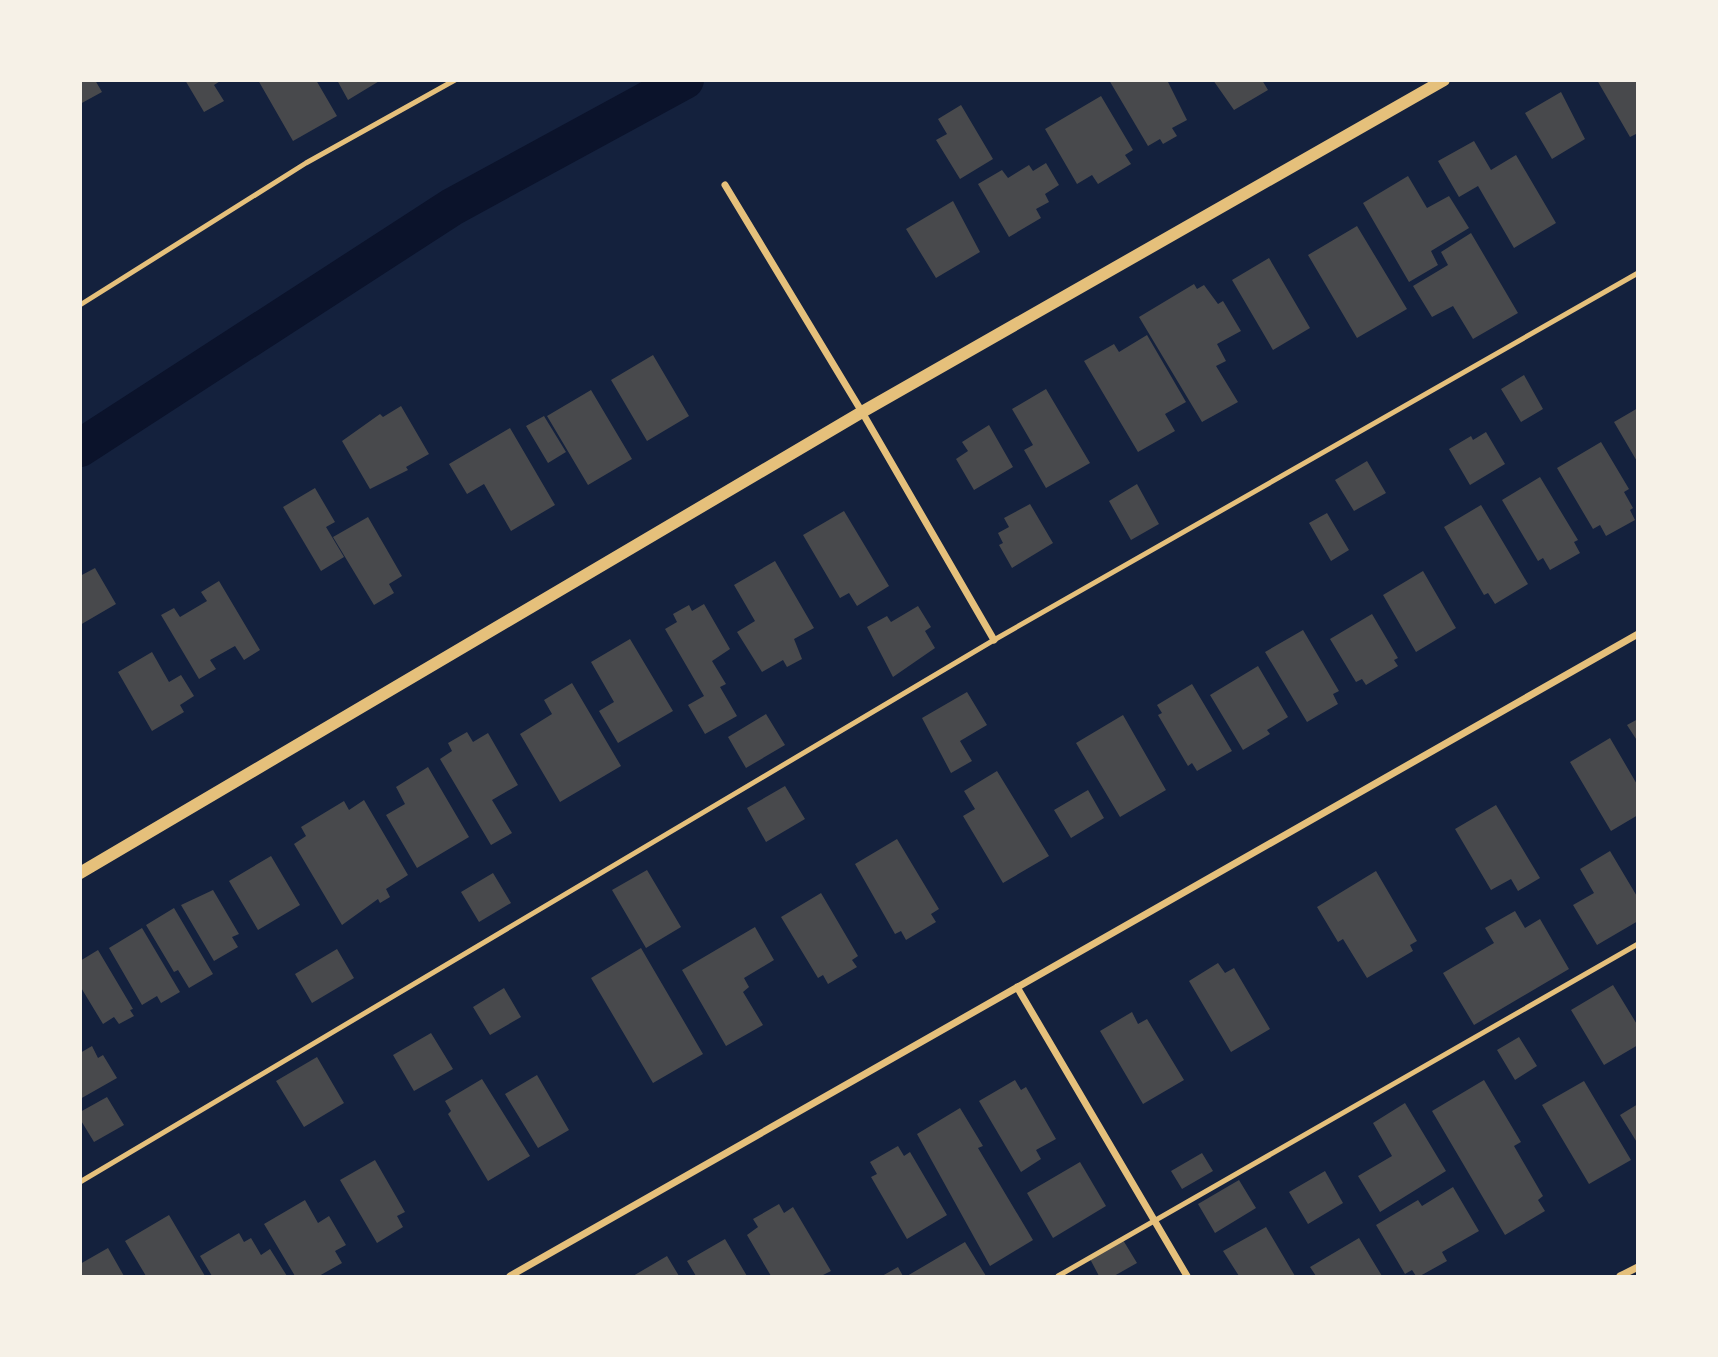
<svg xmlns="http://www.w3.org/2000/svg" width="1718" height="1357" viewBox="0 0 1718 1357" font-family="Cabin,sans-serif">
<style>
.lines{fill:none;stroke-linecap:round;stroke-linejoin:round}
.canal{stroke:#0b132b;stroke-width:38}
.building{fill:#48494c}
.service{stroke:#e5c07b;stroke-width:5}
.minor{stroke:#e5c07b;stroke-width:7}
.tertiary{stroke:#e5c07b;stroke-width:12}
</style>
<rect width="100%" height="100%" fill="#14213d"/>
<g class="lines">
<path class="canal" d="M 80,448 L 452,207 L 685,80"/>
</g>
<path class="building" d="M 80,80 L 95,80 L 102,92 L 80,104 Z
M 185,80 L 222,80 L 214,85 L 224,101 L 204,112 Z
M 258,80 L 316,80 L 337,116 L 293,141 Z
M 337,80 L 381,80 L 348,100 Z
M 1109,80 L 1167,80 L 1187,120 L 1172,128 L 1177,136 L 1163,144 L 1160,139 L 1148,146 Z
M 1213,80 L 1262,80 L 1268,90 L 1234,110 Z
M 1597,80 L 1638,80 L 1638,133 L 1630,137 Z
M 1561,92 L 1585,139 L 1552,159 L 1525,113 Z
M 1101,96 L 1133,150 L 1125,155 L 1131,164 L 1098,184 L 1092,175 L 1077,184 L 1045,129 Z
M 961,105 L 993,159 L 960,179 L 936,140 L 947,134 L 938,119 Z
M 1474,141 L 1491,170 L 1516,155 L 1556,223 L 1514,248 L 1478,186 L 1459,197 L 1438,161 Z
M 1046,163 L 1059,185 L 1045,194 L 1049,202 L 1036,209 L 1041,218 L 1009,237 L 978,184 L 1002,170 L 1008,178 L 1029,165 L 1033,171 Z
M 1408,176 L 1427,208 L 1449,196 L 1469,228 L 1431,251 L 1438,265 L 1409,282 L 1363,203 Z
M 953,201 L 980,252 L 936,278 L 906,229 Z
M 1357,226 L 1407,309 L 1357,338 L 1308,255 Z
M 1471,233 L 1518,313 L 1473,339 L 1453,306 L 1432,317 L 1413,286 L 1448,265 L 1441,252 Z
M 1269,258 L 1310,328 L 1273,350 L 1232,280 Z
M 1194,284 L 1197,289 L 1204,285 L 1218,304 L 1223,301 L 1241,331 L 1217,344 L 1226,361 L 1216,366 L 1238,402 L 1202,422 L 1139,317 Z
M 1147,335 L 1186,402 L 1165,414 L 1175,431 L 1138,452 L 1084,361 L 1114,344 L 1119,352 Z
M 653,355 L 689,416 L 647,441 L 611,380 Z
M 1524,375 L 1543,409 L 1521,422 L 1501,389 Z
M 1046,389 L 1090,463 L 1046,488 L 1024,450 L 1033,445 L 1012,409 Z
M 591,390 L 632,459 L 588,485 L 547,416 Z
M 401,406 L 429,454 L 406,467 L 408,470 L 370,489 L 342,441 L 380,414 L 383,417 Z
M 1638,408 L 1638,463 L 1614,422 Z
M 544,416 L 566,452 L 548,463 L 526,426 Z
M 989,425 L 1013,467 L 974,490 L 956,459 L 968,451 L 962,442 Z
M 510,428 L 555,505 L 511,531 L 484,484 L 467,494 L 449,464 Z
M 1486,432 L 1505,464 L 1470,485 L 1449,449 L 1471,436 L 1473,440 Z
M 1601,442 L 1629,489 L 1624,492 L 1633,508 L 1630,510 L 1635,520 L 1606,536 L 1600,525 L 1593,529 L 1557,468 Z
M 1367,461 L 1386,493 L 1354,511 L 1335,480 Z
M 1540,477 L 1578,540 L 1574,542 L 1580,553 L 1550,570 L 1543,558 L 1538,561 L 1502,500 Z
M 1137,484 L 1159,524 L 1131,540 L 1109,501 Z
M 315,488 L 335,522 L 326,527 L 344,557 L 321,571 L 283,507 Z
M 1030,504 L 1053,543 L 1012,568 L 999,545 L 1003,543 L 998,533 L 1009,527 L 1004,518 Z
M 1481,505 L 1528,584 L 1495,604 L 1488,593 L 1484,595 L 1444,527 Z
M 844,511 L 889,586 L 857,606 L 849,593 L 840,598 L 803,535 Z
M 1327,513 L 1349,550 L 1331,561 L 1309,523 Z
M 368,517 L 402,576 L 389,584 L 394,593 L 374,605 L 333,537 Z
M 775,561 L 814,628 L 794,639 L 802,659 L 787,667 L 783,660 L 762,672 L 737,632 L 755,621 L 734,585 Z
M 95,568 L 116,604 L 80,625 L 80,576 Z
M 1423,571 L 1456,628 L 1416,652 L 1383,595 Z
M 219,581 L 260,650 L 244,660 L 235,646 L 210,660 L 216,669 L 199,679 L 161,615 L 174,608 L 180,617 L 207,601 L 201,592 Z
M 704,604 L 730,649 L 712,661 L 726,684 L 720,687 L 737,716 L 705,734 L 688,705 L 704,696 L 665,629 L 677,622 L 673,614 L 689,605 L 692,611 Z
M 918,606 L 931,627 L 925,631 L 935,648 L 893,677 L 867,627 L 887,616 L 891,622 Z
M 1372,614 L 1398,658 L 1394,660 L 1398,666 L 1366,685 L 1362,679 L 1356,682 L 1330,639 Z
M 1303,630 L 1339,691 L 1333,694 L 1338,704 L 1307,722 L 1265,652 Z
M 630,639 L 673,711 L 618,743 L 599,711 L 614,702 L 591,662 Z
M 152,652 L 169,682 L 181,675 L 194,696 L 180,705 L 184,712 L 152,731 L 118,672 Z
M 1258,666 L 1288,717 L 1267,730 L 1270,734 L 1243,750 L 1210,695 Z
M 572,683 L 621,766 L 560,802 L 520,734 L 552,714 L 544,700 Z
M 1192,684 L 1232,751 L 1197,771 L 1192,763 L 1188,766 L 1158,715 L 1162,713 L 1157,705 Z
M 967,692 L 987,725 L 960,741 L 972,761 L 951,773 L 922,718 Z
M 766,714 L 785,745 L 746,768 L 728,737 Z
M 1123,715 L 1166,790 L 1120,817 L 1076,743 Z
M 1638,719 L 1638,742 L 1627,725 Z
M 467,732 L 473,742 L 488,733 L 518,785 L 492,800 L 512,833 L 491,845 L 440,759 L 452,751 L 448,743 Z
M 1610,738 L 1638,786 L 1638,815 L 1611,831 L 1570,762 Z
M 428,767 L 469,837 L 417,868 L 386,815 L 405,804 L 396,787 Z
M 997,771 L 1049,856 L 1003,883 L 963,816 L 975,809 L 964,791 Z
M 785,786 L 805,819 L 766,842 L 747,808 Z
M 1088,790 L 1104,818 L 1071,838 L 1054,810 Z
M 364,800 L 408,875 L 386,889 L 390,897 L 380,903 L 378,899 L 342,925 L 294,844 L 306,836 L 301,827 L 344,801 L 349,810 Z
M 1496,805 L 1540,878 L 1518,891 L 1511,879 L 1491,890 L 1455,829 Z
M 897,839 L 939,909 L 931,914 L 936,922 L 906,940 L 901,931 L 895,934 L 855,864 Z
M 1610,851 L 1638,898 L 1638,921 L 1597,945 L 1573,905 L 1594,893 L 1580,869 Z
M 271,856 L 300,905 L 258,930 L 229,881 Z
M 647,870 L 681,927 L 646,948 L 612,890 Z
M 1376,871 L 1417,941 L 1410,945 L 1413,951 L 1367,978 L 1343,939 L 1338,942 L 1317,907 Z
M 493,873 L 511,903 L 479,922 L 461,892 Z
M 213,890 L 239,934 L 232,937 L 238,947 L 214,961 L 181,905 Z
M 821,893 L 858,956 L 852,960 L 857,967 L 828,984 L 823,975 L 818,978 L 781,917 Z
M 174,908 L 213,974 L 189,988 L 178,970 L 174,972 L 146,925 Z
M 1515,911 L 1525,928 L 1540,919 L 1569,969 L 1474,1025 L 1443,973 L 1494,943 L 1485,928 Z
M 755,927 L 774,960 L 744,978 L 749,987 L 743,992 L 763,1025 L 726,1046 L 682,970 Z
M 142,928 L 180,992 L 161,1003 L 157,996 L 142,1005 L 109,948 Z
M 641,948 L 703,1054 L 653,1083 L 591,978 Z
M 337,949 L 354,978 L 312,1003 L 295,974 Z
M 98,950 L 133,1009 L 130,1010 L 134,1016 L 119,1024 L 114,1017 L 103,1024 L 80,986 L 80,961 Z
M 1218,963 L 1225,973 L 1234,968 L 1270,1029 L 1231,1052 L 1189,981 Z
M 1613,985 L 1638,1026 L 1638,1045 L 1604,1065 L 1571,1010 Z
M 504,988 L 521,1017 L 490,1035 L 473,1007 Z
M 1132,1012 L 1138,1024 L 1147,1019 L 1184,1080 L 1143,1104 L 1100,1031 Z
M 431,1033 L 453,1069 L 414,1091 L 393,1055 Z
M 1519,1037 L 1537,1066 L 1515,1080 L 1497,1050 Z
M 92,1046 L 98,1058 L 103,1055 L 117,1078 L 80,1099 L 80,1053 Z
M 317,1057 L 344,1103 L 304,1127 L 276,1081 Z
M 537,1075 L 569,1130 L 538,1148 L 505,1094 Z
M 482,1079 L 530,1156 L 488,1181 L 448,1114 L 451,1111 L 445,1101 Z
M 1015,1080 L 1021,1090 L 1026,1087 L 1056,1139 L 1036,1150 L 1041,1159 L 1021,1172 L 979,1101 Z
M 1484,1080 L 1521,1142 L 1514,1146 L 1543,1196 L 1538,1200 L 1545,1211 L 1505,1235 L 1432,1111 Z
M 1584,1081 L 1631,1160 L 1589,1184 L 1542,1105 Z
M 107,1097 L 124,1125 L 94,1142 L 80,1119 L 80,1112 Z
M 1405,1103 L 1446,1171 L 1380,1212 L 1358,1176 L 1392,1156 L 1373,1123 Z
M 1638,1104 L 1638,1144 L 1620,1115 Z
M 960,1108 L 983,1146 L 978,1148 L 1033,1240 L 990,1266 L 917,1134 Z
M 898,1146 L 904,1156 L 910,1152 L 947,1215 L 907,1239 L 871,1177 L 877,1174 L 870,1162 Z
M 1202,1153 L 1213,1171 L 1182,1189 L 1171,1171 Z
M 375,1160 L 405,1212 L 397,1216 L 403,1227 L 377,1243 L 340,1180 Z
M 1080,1162 L 1106,1206 L 1053,1238 L 1027,1193 Z
M 1325,1171 L 1343,1203 L 1308,1224 L 1289,1192 Z
M 1239,1180 L 1256,1208 L 1215,1233 L 1198,1204 Z
M 1453,1187 L 1479,1231 L 1442,1252 L 1447,1261 L 1420,1276 L 1416,1276 L 1412,1270 L 1405,1274 L 1376,1225 L 1418,1200 L 1422,1206 Z
M 305,1200 L 318,1223 L 329,1216 L 346,1245 L 335,1251 L 342,1263 L 319,1276 L 295,1276 L 264,1224 Z
M 779,1204 L 784,1213 L 793,1207 L 831,1271 L 821,1276 L 771,1276 L 747,1235 L 758,1227 L 753,1219 Z
M 169,1215 L 205,1276 L 146,1276 L 125,1241 Z
M 1266,1227 L 1295,1276 L 1239,1276 L 1223,1251 Z
M 239,1233 L 244,1242 L 251,1238 L 261,1255 L 270,1249 L 287,1276 L 212,1276 L 200,1256 Z
M 1359,1238 L 1382,1276 L 1316,1276 L 1310,1267 Z
M 725,1239 L 747,1276 L 696,1276 L 687,1261 Z
M 1123,1240 L 1137,1263 L 1114,1276 L 1099,1276 L 1090,1259 Z
M 965,1242 L 986,1276 L 907,1276 Z
M 108,1248 L 124,1276 L 80,1276 L 80,1264 Z
M 667,1256 L 679,1276 L 633,1276 Z
M 898,1267 L 903,1276 L 882,1276 Z"/>
<g class="lines">
<path class="service" d="M 80,305 L 306,163 L 455,80
M 80,1182 L 994,640 L 1638,273
M 1058,1276 L 1638,944"/>
<path class="minor" d="M 725,185 L 862,412 L 994,640
M 1017,987 L 1187,1276
M 510,1276 L 1638,634
M 1620,1276 L 1638,1267"/>
<path class="tertiary" d="M 80,873 L 862,412 L 1444,80"/>
</g>
<rect width="1718" height="1357" fill="none" stroke="#f6f1e7" stroke-width="164"/>
</svg>
